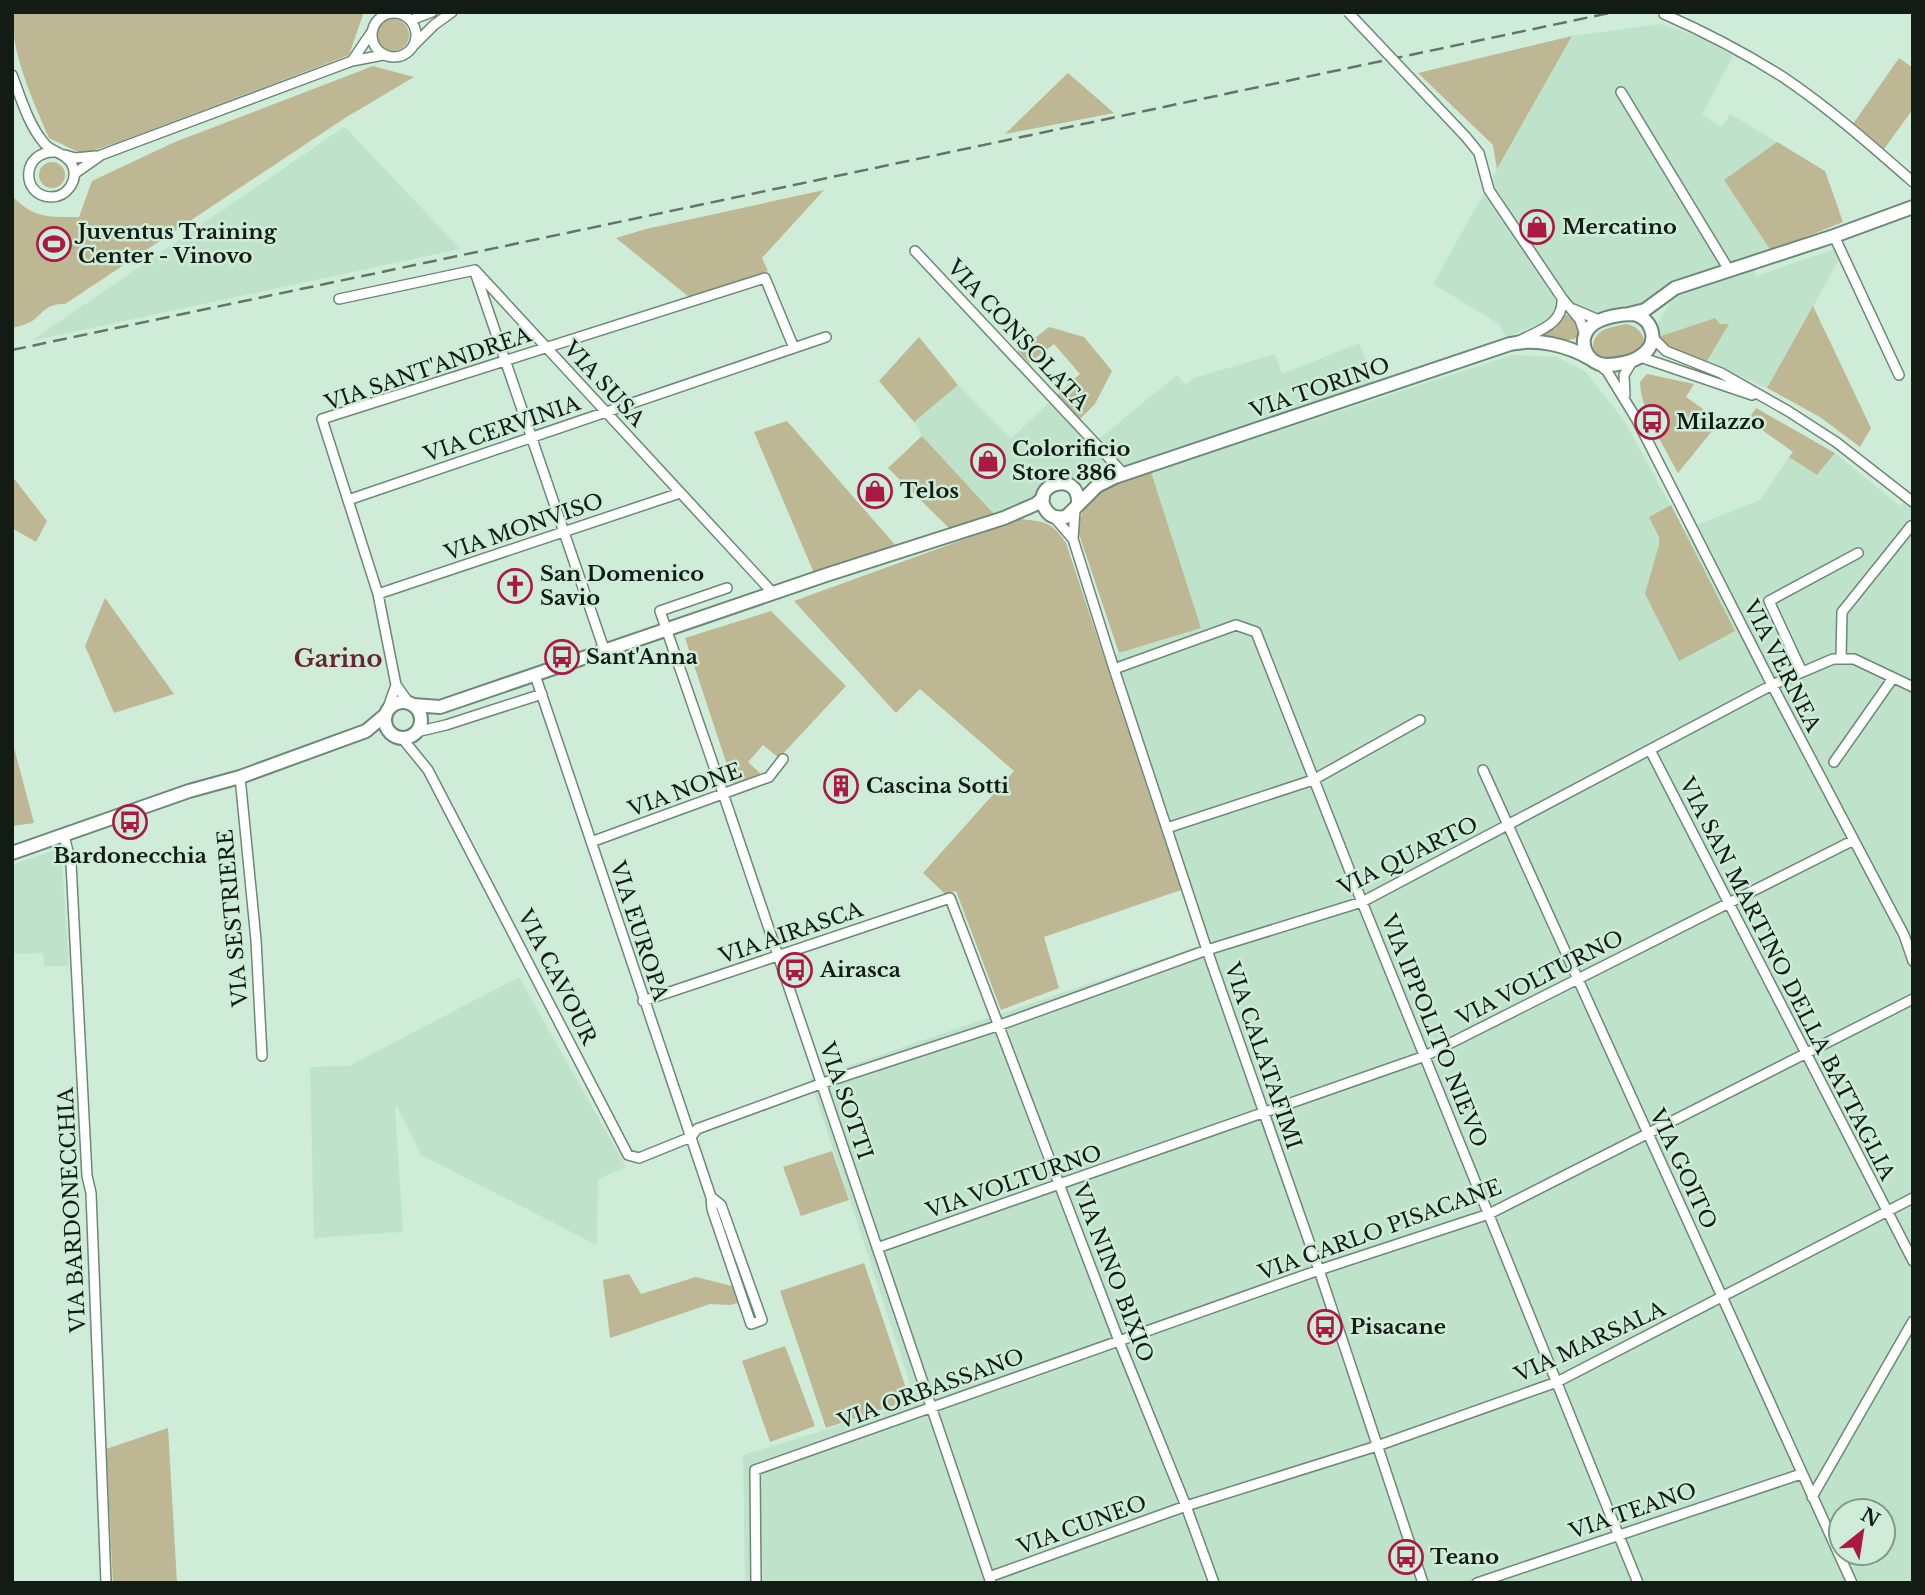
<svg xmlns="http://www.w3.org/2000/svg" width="1925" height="1595" viewBox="0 0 1925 1595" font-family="'Libre Baskerville',serif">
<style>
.built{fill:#bee3ca;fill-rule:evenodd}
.green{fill:#beb793}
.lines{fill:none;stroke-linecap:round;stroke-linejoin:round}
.minor-casing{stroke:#6d8877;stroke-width:12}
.secondary-casing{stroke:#6d8877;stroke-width:16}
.minor{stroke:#fff;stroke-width:9}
.secondary{stroke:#fff;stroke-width:12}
.rail{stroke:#627568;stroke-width:2.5;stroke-dasharray:14 7;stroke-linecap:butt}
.minor-bridge-casing{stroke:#6d8877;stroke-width:12;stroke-linecap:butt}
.minor-bridge{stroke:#fff;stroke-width:9}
.labels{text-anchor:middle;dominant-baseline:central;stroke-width:5;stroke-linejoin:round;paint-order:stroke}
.poi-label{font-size:21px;font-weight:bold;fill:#121c15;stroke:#ceecd8;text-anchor:start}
.street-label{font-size:21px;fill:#121c15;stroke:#ceecd8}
.quarter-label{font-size:24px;font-weight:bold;fill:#692432;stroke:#ceecd8}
</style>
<rect width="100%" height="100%" fill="#ceecd8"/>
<path class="built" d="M 1661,24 L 1701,37 L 1733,56 L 1702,115 L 1722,127 L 1730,114 L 1777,142 L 1724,180 L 1771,251 L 1646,307 L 1610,313 L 1589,312 L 1575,307 L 1561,292 L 1553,296 L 1558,306 L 1550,319 L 1506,338 L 1499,324 L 1433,284 L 1572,36 Z
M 345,127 L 460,249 L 31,341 L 344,127 Z
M 1834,249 L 1839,260 L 1767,388 L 1707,361 L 1728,325 L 1720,324 L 1715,318 L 1658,337 L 1658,322 L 1671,301 L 1686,290 L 1754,269 L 1756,276 Z
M 1359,343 L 1376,384 L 1127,468 L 1099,439 L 1177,375 L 1186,385 L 1194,378 L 1275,354 L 1282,374 Z
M 1513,355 L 1557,357 L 1586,372 L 1625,422 L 1684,530 L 1760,500 L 1789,457 L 1817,475 L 1835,453 L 1900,506 L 1913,490 L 1913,1583 L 745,1583 L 743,1455 L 916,1402 L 810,1079 L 1199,946 L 1103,658 L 1201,628 L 1151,472 ZM 1841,1511 L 1883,1511 L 1883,1553 L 1841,1553 Z
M 958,385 L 1011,439 L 1051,401 L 1118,471 L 1079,484 L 1063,479 L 1048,482 L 1040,487 L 1033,498 L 994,514 L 922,436 L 914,422 Z
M 61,848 L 69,966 L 44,966 L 43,953 L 12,954 L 12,865 Z
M 519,977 L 626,1167 L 598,1179 L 597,1245 L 421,1155 L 397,1107 L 395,1109 L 403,1232 L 314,1238 L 310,1067 L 349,1066 Z"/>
<path class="green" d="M 12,12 L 364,12 L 349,55 L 116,143 L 82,154 L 49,138 C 32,98 12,56 12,12 Z
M377 35a16 16 0 1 1 32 0a16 16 0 1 1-32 0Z
M 1572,36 L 1497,169 L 1493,145 L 1418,73 Z
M 1899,58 L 1913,68 L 1913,109 L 1884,149 L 1853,124 Z
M 373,66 L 414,77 L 345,118 L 65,304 C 48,304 45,310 35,319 C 29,324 19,326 12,328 L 12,196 C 35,219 48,217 79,217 L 92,181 L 175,142 Z
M 1068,73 L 1114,113 L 1005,134 Z
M 1777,142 L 1825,171 L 1843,222 L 1771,251 L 1724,180 Z
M39 175a13 13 0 1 1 26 0a13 13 0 1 1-26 0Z
M 824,190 L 762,258 L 768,271 L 689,297 L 616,238 L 646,229 Z
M 1813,306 L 1871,428 L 1860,447 L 1820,417 L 1767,388 Z
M 1566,314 C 1574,319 1581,327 1578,337 C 1567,343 1551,341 1540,336 L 1556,328 Z
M 1715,318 L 1720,324 L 1729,324 L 1707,361 C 1689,356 1669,354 1658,337 Z
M 1625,324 C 1640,325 1653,343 1636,354 C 1623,363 1601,364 1593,349 C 1593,329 1609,328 1625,324 Z
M 1049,327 L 1084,337 L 1112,371 L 1095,404 L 1080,419 L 1057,395 L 1080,374 L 1054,344 L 1029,363 L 1018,351 Z
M 919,337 L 958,385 L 914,422 L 879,381 Z
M 1647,374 L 1694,384 L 1686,397 L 1720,421 L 1678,473 C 1665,448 1640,409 1640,382 Z
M 1756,408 L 1835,453 L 1817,475 L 1789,457 L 1793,452 L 1748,420 Z
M 787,421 L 897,547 L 814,573 L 754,432 Z
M 922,436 L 994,514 L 950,529 L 888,468 Z
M 1151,472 L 1201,628 L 1119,653 L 1078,531 C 1081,490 1118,485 1151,472 Z
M 12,476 L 47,521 L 36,542 L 12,528 Z
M 1671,505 L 1735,631 L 1679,661 L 1645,594 L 1659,545 L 1659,537 L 1649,517 Z
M 1020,519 C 1046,522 1051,521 1066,543 L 1181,890 L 1044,937 L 1059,988 L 1001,1010 L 956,891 L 945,894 L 923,873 L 1014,771 L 920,689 L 896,713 L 794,601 Z
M 105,598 L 174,694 L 114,713 L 85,646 Z
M 771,611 L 846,686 L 779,758 L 763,745 L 748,762 L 763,776 L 734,786 L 685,638 Z
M 13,744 L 34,823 L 12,826 L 12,744 Z
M 832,1151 L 849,1200 L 801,1216 L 783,1167 Z
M 864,1263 L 910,1400 L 826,1428 L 780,1291 Z
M 629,1274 L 641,1294 L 696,1277 L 732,1286 L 738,1303 L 730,1305 L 710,1304 L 610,1338 L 603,1280 Z
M 785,1346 L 815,1426 L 770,1442 L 742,1361 Z
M 168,1428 L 177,1583 L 113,1583 L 106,1449 Z"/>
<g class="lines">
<g class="minor-casing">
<path id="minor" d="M372 35a22 22 0 1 1 44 0a22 22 0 1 1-44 0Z
M 1664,14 C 1705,32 1745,53 1783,77 C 1829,108 1872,146 1913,182
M 411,20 L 432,12
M 371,33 L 352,61 L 383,55
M 414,45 L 434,25 L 452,12
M 12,75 C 21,98 28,124 44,143 C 52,153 68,153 73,167 C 78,181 67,197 51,197 C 20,196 21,150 56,152
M 1621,92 L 1729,270
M 1466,137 L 1479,153 L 1489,190 L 1562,298 L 1580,320 L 1585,335
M 65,155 L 75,158 L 96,156
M 74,174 L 101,155 L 352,61
M 1834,236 L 1899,375
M 915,251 L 1124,474
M 475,270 L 773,593
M 476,275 L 605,652
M 339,299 L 475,270
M 1573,309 L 1601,321
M 1653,338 L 1666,351 L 1721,373 L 1788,411 L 1836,442 L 1913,502
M 1517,342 C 1536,331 1564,326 1562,298
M 1640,357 L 1752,395
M 1598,364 L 1607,371 L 1637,420 L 1772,685 L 1904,935 L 1913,961
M 1625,395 L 1624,375 L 1633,360
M 348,500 L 826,337
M 1075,510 L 1073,539 L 1114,669 L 1207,950 L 1319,1270 L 1423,1583
M 1054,517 L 1073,539
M 727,588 L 660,611 C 773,934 880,1259 991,1583
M 378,594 L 680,493
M 1841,659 L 1842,612 L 1911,526 L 1913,528
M 1114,669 L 1236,625 L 1256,632 L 1362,902 L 1638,1583
M 1802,672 L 1769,601 L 1858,553
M 535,675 L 711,1197 L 712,1209 L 751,1324 L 762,1320 L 721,1205 L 711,1197
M 409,703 L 396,685 L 378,594 L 322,419 L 765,278 L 794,348
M 386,713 L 396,685
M 416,732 L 446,725 L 542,694
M 402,738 L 428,770 L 628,1155 L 639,1158 L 691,1137
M 1650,750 L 1913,1261
M 1834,762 L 1893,678
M 1483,770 L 1852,1583
M 240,777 L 256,940 L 262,1056
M 1167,828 L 1313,780 L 1420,720
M 64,836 L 71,863 L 87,1176 L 91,1193 L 106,1583
M 591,842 L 769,777 L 783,759
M 643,1001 L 950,898 L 1119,1341 L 1186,1506 L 1214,1583
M 691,1137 L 697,1129 L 823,1083 L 1000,1025 L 1207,950 L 1362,902 L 1772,685 L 1833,659 L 1854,659 L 1913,687
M 877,1248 L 1425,1056 L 1852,841
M 1812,1497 L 1913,1321
M 989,1577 L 1186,1506 L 1377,1446 L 1557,1382 L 1913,1198
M 756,1583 L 755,1470 L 1319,1270 L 1489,1214 L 1913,999
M 1477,1583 L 1801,1474"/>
</g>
<g class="secondary-casing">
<path id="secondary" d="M 1629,314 L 1645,310 L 1675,288 L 1834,236 L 1913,207
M 1634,314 C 1653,319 1660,343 1642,355 C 1634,362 1617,365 1606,365 C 1585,364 1576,339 1592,325 C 1602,317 1621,314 1634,314 Z
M 1078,505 C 1081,468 1028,484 1046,510 C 1051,518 1058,518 1066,517 L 1097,486 L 1115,477 L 1510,344 C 1537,338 1567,345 1591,359
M385 720a18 18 0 1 1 36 0a18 18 0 1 1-36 0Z
M 413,705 L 440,707 L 826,575 L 1004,518 L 1036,504 L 1043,498
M 12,853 L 189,791 L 240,777 L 366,731 L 385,715"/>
</g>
<use href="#minor" class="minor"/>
<use href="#secondary" class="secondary"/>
<path class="rail" d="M 12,350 L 1614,12"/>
<g class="minor-bridge-casing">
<path id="minor-bridge" d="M 1348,12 L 1466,137"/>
</g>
<use href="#minor-bridge" class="minor-bridge"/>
</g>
<defs>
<g id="shop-ring" transform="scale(1.75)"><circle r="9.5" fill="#ceecd8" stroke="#ac1845" stroke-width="1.5"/><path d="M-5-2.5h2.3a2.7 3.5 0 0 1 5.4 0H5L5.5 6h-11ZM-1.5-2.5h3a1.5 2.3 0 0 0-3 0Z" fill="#ac1845"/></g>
<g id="stadium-ring" transform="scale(1.75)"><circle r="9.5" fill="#ceecd8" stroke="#ac1845" stroke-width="1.5"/><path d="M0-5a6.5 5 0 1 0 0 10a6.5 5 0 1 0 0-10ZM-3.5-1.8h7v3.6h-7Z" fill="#ac1845"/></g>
<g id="bus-ring" transform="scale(1.75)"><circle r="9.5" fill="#ceecd8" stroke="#ac1845" stroke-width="1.5"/><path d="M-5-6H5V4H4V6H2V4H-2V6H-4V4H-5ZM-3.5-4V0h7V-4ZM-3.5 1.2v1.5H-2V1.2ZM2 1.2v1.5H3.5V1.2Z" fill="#ac1845"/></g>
<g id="church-ring" transform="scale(1.75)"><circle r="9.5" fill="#ceecd8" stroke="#ac1845" stroke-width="1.5"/><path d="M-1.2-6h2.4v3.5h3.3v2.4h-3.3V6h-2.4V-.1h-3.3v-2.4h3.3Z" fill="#ac1845"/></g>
<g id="building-ring" transform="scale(1.75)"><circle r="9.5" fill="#ceecd8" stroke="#ac1845" stroke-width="1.5"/><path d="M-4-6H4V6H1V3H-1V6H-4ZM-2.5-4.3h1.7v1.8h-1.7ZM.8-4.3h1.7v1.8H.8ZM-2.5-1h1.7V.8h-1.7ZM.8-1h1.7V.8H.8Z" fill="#ac1845"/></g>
</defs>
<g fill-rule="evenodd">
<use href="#shop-ring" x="1537" y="227"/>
<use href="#stadium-ring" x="54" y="244"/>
<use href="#bus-ring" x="1652" y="422"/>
<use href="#shop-ring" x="988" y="461"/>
<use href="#shop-ring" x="875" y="491"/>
<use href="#church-ring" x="515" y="586"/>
<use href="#bus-ring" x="562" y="657"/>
<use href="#building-ring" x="841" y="786"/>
<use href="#bus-ring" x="130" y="822"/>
<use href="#bus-ring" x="795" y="970"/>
<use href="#bus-ring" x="1325" y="1327"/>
<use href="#bus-ring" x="1406" y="1557"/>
</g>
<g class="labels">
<g class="poi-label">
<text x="1562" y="227">Mercatino</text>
<text x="78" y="232">Juventus Training<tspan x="78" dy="24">Center - Vinovo</tspan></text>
<text x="1676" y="422">Milazzo</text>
<text x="1012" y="449">Colorificio<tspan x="1012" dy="24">Store 386</tspan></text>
<text x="900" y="491">Telos</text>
<text x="540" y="574">San Domenico<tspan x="540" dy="24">Savio</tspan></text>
<text x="586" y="657">Sant'Anna</text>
<text x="866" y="786">Cascina Sotti</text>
<text x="130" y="856" text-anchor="middle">Bardonecchia</text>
<text x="820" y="970">Airasca</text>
<text x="1350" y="1327">Pisacane</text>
<text x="1430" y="1557">Teano</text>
</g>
<g class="street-label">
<text transform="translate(1018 335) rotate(47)">VIA CONSOLATA</text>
<text transform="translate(428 369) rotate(-19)">VIA SANT'ANDREA</text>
<text transform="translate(604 384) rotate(47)">VIA SUSA</text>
<text transform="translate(1320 388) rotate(-19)">VIA TORINO</text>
<text transform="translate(502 429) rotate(-19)">VIA CERVINIA</text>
<text transform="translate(524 527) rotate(-19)">VIA MONVISO</text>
<text transform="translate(1782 666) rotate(63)">VIA VERNEA</text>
<text transform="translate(685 790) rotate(-20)">VIA NONE</text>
<text transform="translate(1408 856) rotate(-26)">VIA QUARTO</text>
<text transform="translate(233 918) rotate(-95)">VIA SESTRIERE</text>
<text transform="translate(639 931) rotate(72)">VIA EUROPA</text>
<text transform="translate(791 933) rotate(-19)">VIA AIRASCA</text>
<text transform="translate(557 977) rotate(63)">VIA CAVOUR</text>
<text transform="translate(1540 978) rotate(-27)">VIA VOLTURNO</text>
<text transform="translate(1787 979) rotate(63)">VIA SAN MARTINO DELLA BATTAGLIA</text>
<text transform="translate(1434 1031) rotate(68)">VIA IPPOLITO NIEVO</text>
<text transform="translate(1263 1056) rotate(71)">VIA CALATAFIMI</text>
<text transform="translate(846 1101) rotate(71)">VIA SOTTI</text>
<text transform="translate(1683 1169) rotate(65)">VIA GOITO</text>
<text transform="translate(1014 1182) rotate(-19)">VIA VOLTURNO</text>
<text transform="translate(72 1210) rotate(-93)">VIA BARDONECCHIA</text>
<text transform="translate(1380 1230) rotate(-20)">VIA CARLO PISACANE</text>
<text transform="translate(1113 1273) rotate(69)">VIA NINO BIXIO</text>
<text transform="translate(1590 1342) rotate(-25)">VIA MARSALA</text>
<text transform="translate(931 1389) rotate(-20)">VIA ORBASSANO</text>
<text transform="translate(1633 1511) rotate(-19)">VIA TEANO</text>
<text transform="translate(1082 1525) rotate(-20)">VIA CUNEO</text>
</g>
<g class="quarter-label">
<text x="338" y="658">Garino</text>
</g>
</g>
<rect width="1925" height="1595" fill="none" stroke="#121c15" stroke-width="28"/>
<g transform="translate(1862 1532) rotate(30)"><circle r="33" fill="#ceecd8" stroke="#83998a" stroke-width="2"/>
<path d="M0-5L12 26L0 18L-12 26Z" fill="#ac1845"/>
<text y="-10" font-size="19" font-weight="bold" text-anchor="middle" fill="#121c15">N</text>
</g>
</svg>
